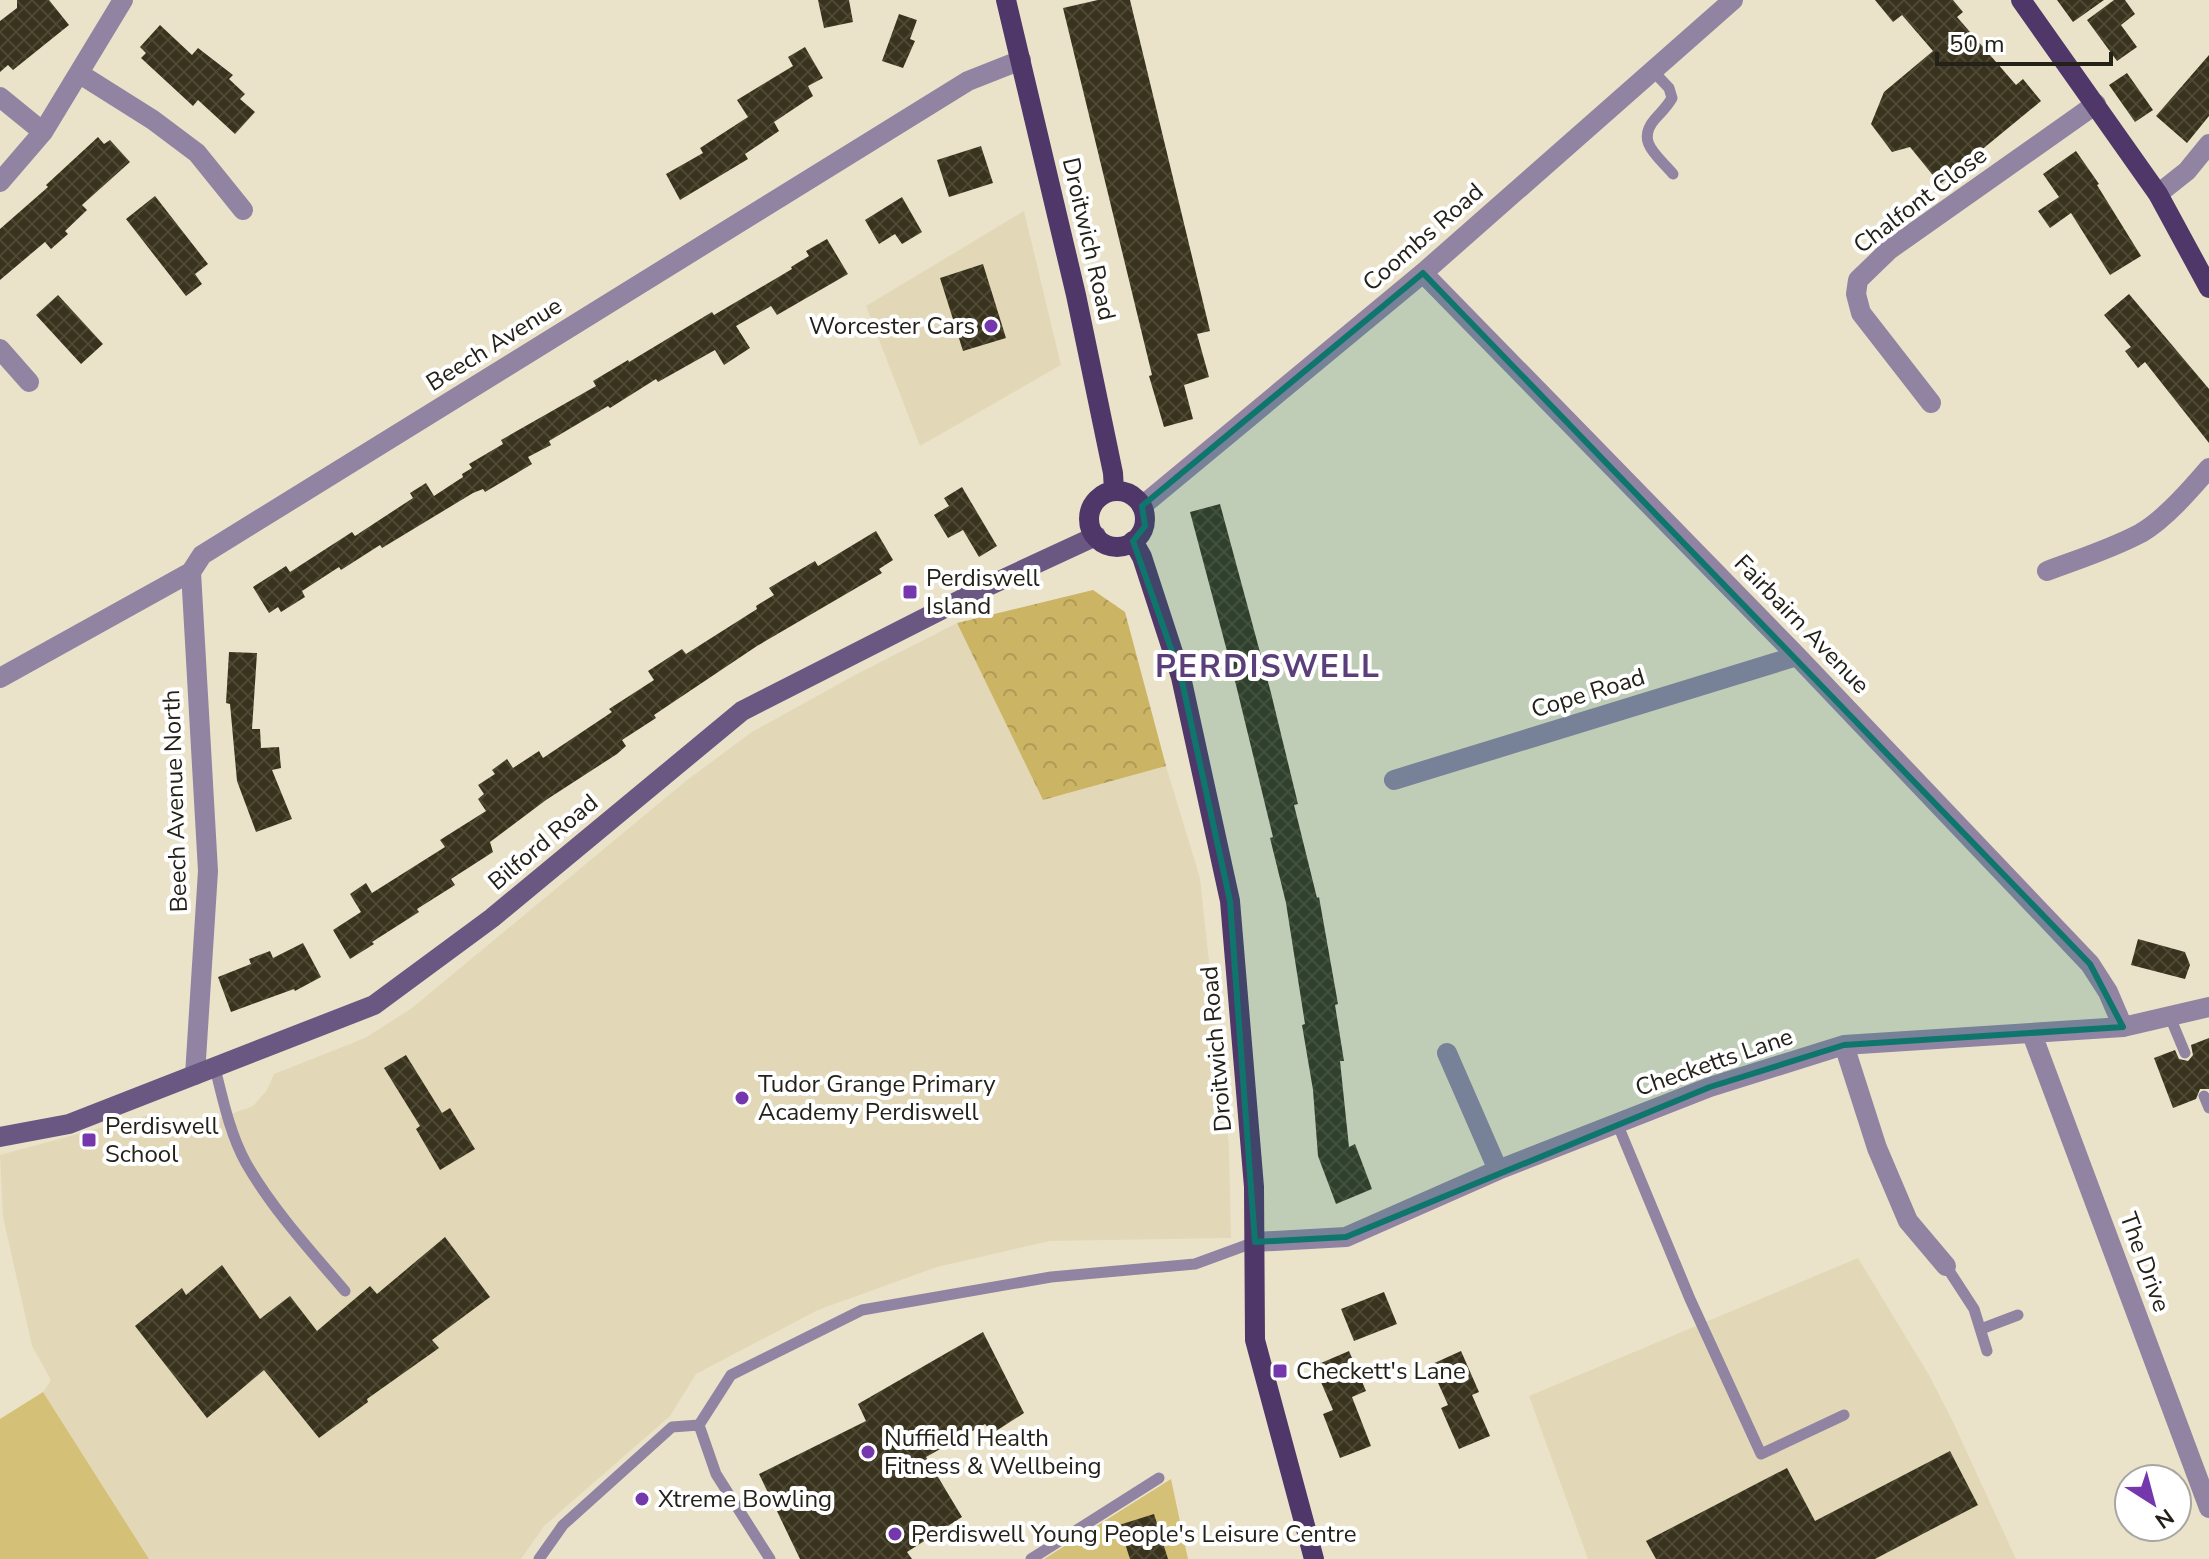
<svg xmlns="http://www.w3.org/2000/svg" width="2209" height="1559" viewBox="0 0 2209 1559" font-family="'Nunito Sans',sans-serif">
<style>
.built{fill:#e2d8b7}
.forest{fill:url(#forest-crowns)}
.green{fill:#d5c078}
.building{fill:url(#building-cross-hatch)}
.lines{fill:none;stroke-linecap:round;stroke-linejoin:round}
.lane{stroke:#9184a2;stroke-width:11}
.street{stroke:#9184a2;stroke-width:20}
.secondary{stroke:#6a5782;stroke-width:20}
.primary{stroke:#4f376a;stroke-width:20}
.marked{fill:#0f766e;fill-opacity:0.2;stroke:#0f766e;stroke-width:6;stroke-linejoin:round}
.poi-dot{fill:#7437ac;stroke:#fff;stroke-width:3}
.labels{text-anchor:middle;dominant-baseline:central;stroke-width:8;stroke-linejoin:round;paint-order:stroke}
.street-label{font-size:24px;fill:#242118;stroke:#fff}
.poi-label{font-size:24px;fill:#242118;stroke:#fff;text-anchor:start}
.district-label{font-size:32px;font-weight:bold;letter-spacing:2px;fill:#5b3f7b;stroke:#fff}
</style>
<defs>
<pattern id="forest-crowns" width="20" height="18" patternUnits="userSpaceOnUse" patternTransform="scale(2)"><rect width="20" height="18" fill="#cbb464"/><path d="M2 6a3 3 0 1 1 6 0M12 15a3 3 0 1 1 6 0" fill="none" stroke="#ae9a56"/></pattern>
<pattern id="building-cross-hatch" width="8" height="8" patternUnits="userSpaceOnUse" patternTransform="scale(2)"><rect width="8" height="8" fill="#39331d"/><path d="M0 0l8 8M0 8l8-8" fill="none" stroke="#4d4835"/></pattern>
</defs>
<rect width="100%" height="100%" fill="#ebe3c9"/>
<path class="built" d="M 1024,211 L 1061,365 L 920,446 L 866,306 Z
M 957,623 L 1043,800 L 1166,766 L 1200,878 L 1229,1146 L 1231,1238 L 1050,1241 L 937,1267 L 818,1310 L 696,1374 L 670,1416 L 544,1526 L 521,1559 L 149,1559 L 43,1392 L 51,1380 L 32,1346 L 3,1217 L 0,1155 L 159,1112 L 183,1131 L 253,1106 L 267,1090 L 274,1074 L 365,1038 L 412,1008 L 687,780 L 752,732 L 855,675 Z
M 1858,1258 L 1929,1375 L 1953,1422 L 2016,1559 L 1588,1559 L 1529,1396 Z"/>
<path class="forest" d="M 1093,590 L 1125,612 L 1166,766 L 1043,800 L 957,623 Z"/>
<path class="green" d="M 43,1392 L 149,1559 L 0,1559 L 0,1419 Z
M 1171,1479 L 1188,1559 L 1044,1559 Z"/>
<path class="building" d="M 17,0 L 49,0 L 69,25 L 13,70 L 8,65 L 0,72 L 0,21 L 17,8 Z
M 818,0 L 849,0 L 853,22 L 824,28 Z
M 1098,0 L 1130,0 L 1210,331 L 1197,334 L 1209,377 L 1184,385 L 1193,419 L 1164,427 L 1149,376 L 1152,375 L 1063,8 Z
M 1875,0 L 1953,0 L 1963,12 L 1957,17 L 2016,85 L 2023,79 L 2041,101 L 1940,184 L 1910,147 L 1892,152 L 1871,124 L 1884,92 L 1933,51 L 1902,15 L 1893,22 Z
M 2057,0 L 2104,0 L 2073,22 Z
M 2114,0 L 2125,0 L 2135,14 L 2121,25 L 2137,47 L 2117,61 L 2087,20 Z
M 899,14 L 917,20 L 910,39 L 915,41 L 903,68 L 882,61 Z
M 160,25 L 192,55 L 198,48 L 233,75 L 229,79 L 245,94 L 240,99 L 255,112 L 235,134 L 198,100 L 193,106 L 141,58 L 146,53 L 140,47 Z
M 805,47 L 823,78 L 808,86 L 813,96 L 774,122 L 779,131 L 745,154 L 748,159 L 680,200 L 666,174 L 703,153 L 700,148 L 748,117 L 737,100 L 793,66 L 788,57 Z
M 2209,55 L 2209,116 L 2187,143 L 2156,116 Z
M 2127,73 L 2153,110 L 2135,122 L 2109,85 Z
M 98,137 L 104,144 L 110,140 L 130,162 L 82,205 L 87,210 L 65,231 L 68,234 L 51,249 L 45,242 L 0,280 L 0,229 L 48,187 L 46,185 Z
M 981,146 L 993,183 L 949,197 L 937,160 Z
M 2076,151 L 2099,184 L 2097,185 L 2141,256 L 2110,275 L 2071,213 L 2050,228 L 2038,211 L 2059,197 L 2043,174 Z
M 155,196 L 208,264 L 195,274 L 202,284 L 186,296 L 126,219 Z
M 902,197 L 922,232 L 902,244 L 895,234 L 879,244 L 865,220 Z
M 827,239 L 848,274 L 777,315 L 771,306 L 736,326 L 750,348 L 724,365 L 715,350 L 658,382 L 656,379 L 610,408 L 608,406 L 549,441 L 551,445 L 528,457 L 532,464 L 512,476 L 485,492 L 483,489 L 473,493 L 382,548 L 380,545 L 341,570 L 339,567 L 302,591 L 305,597 L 281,612 L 278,607 L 269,613 L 253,587 L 286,566 L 290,572 L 352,532 L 355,536 L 413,498 L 410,493 L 426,483 L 434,496 L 463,477 L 462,474 L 472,468 L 469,464 L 503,444 L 501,440 L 596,386 L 593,381 L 628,360 L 629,362 L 712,312 L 714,315 L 792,269 L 791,267 L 809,256 L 806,251 Z
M 983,264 L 1006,338 L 963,351 L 940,278 Z
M 2129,294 L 2209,389 L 2209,443 L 2145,362 L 2138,368 L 2125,351 L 2131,347 L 2104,315 Z
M 58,295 L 103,344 L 81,364 L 36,315 Z
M 962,487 L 997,546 L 979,557 L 963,530 L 948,538 L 934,515 L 949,506 L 944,498 Z
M 1220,504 L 1271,693 L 1298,804 L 1294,805 L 1317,898 L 1319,897 L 1338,1004 L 1335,1005 L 1344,1061 L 1340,1061 L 1349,1147 L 1355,1144 L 1372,1189 L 1336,1204 L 1318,1156 L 1313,1090 L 1302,1025 L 1305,1024 L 1286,903 L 1270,838 L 1273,837 L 1236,685 L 1190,512 Z
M 876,531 L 893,560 L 879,569 L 882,573 L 757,646 L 654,715 L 656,718 L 622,740 L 626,746 L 617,754 L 546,800 L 490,842 L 493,852 L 451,879 L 455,885 L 417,909 L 419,912 L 372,942 L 374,944 L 350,959 L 333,930 L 361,912 L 350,894 L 366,883 L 372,893 L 445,847 L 440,840 L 486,811 L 478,799 L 484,794 L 478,785 L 495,774 L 492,770 L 507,759 L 513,768 L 539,751 L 543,758 L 612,712 L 609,709 L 654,680 L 648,671 L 682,649 L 686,654 L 757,609 L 756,606 L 774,595 L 769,588 L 784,579 L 815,561 L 818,566 Z
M 229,652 L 257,653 L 252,729 L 260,729 L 261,748 L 279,747 L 281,768 L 272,770 L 292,819 L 256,832 L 237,781 L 230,704 L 226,703 Z
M 2138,939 L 2185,952 L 2190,965 L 2185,979 L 2131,965 Z
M 303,943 L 321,977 L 295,991 L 294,989 L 231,1012 L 218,977 L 251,964 L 249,959 L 270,951 L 273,958 Z
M 2209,1038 L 2209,1089 L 2200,1089 L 2196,1099 L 2173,1108 L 2154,1058 L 2175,1050 L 2179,1059 L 2188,1061 L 2193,1055 L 2191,1045 Z
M 406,1055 L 442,1113 L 450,1108 L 475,1149 L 440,1170 L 416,1129 L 420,1126 L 384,1068 Z
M 445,1237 L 490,1297 L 432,1340 L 439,1348 L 367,1399 L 368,1402 L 319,1438 L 264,1370 L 207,1418 L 135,1326 L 182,1288 L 186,1295 L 222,1265 L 260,1319 L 290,1296 L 317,1331 L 370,1286 L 377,1294 Z
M 1384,1292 L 1397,1324 L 1354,1341 L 1341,1309 Z
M 983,1332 L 1024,1413 L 993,1433 L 985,1424 L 926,1457 L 962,1517 L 907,1552 L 912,1559 L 800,1559 L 759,1474 L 866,1421 L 858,1404 Z
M 1349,1351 L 1366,1391 L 1352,1397 L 1371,1446 L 1340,1458 L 1323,1414 L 1333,1410 L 1314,1366 Z
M 1461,1351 L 1479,1392 L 1472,1395 L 1490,1436 L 1459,1449 L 1441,1408 L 1448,1405 L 1430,1365 Z
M 1950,1451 L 1978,1505 L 1875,1559 L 1656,1559 L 1646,1541 L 1787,1468 L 1815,1521 Z
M 1154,1514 L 1168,1559 L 1130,1559 L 1119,1525 Z"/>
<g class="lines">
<path class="lane" d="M 1652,70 L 1669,88 L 1672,98 C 1667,107 1661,112 1655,119 C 1635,142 1658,156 1673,174
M 2170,1017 L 2185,1053
M 215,1068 C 223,1100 230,1134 246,1163 C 273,1210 310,1250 345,1291
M 2204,1096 L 2209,1108
M 1617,1123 L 1690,1299 L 1761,1454 L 1844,1415
M 1946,1266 L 1974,1309 L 1987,1351
M 1981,1329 L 2018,1315
M 699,1425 L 731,1375 L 862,1310 L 1051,1277 L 1195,1264 L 1255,1242
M 699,1425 L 716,1474 L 770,1559
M 539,1559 L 563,1525 L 672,1427 L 699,1425
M 1031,1559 L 1159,1478"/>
<path class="street" d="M 80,74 L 153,120 L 197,153 L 243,210
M 0,97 L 43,132
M 0,182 L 43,132 L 123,0
M 2158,194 L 2187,171 L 2209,144
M 1423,273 L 1797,656 L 2090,964 L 2108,992 L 2123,1027
M 0,349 L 29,382
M 1931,403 L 1861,313 L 1856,294 L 1858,280 L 1889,250 L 2096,104
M 1142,506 L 1423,273 L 1733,0
M 2047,571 C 2079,559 2111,549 2141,533 C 2165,519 2191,489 2209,468
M 191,572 L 208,871 L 195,1075
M 0,678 L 191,572 L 202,555 L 968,81 L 1021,60
M 1394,780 L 1797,656
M 2032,1034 L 2209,1508
M 1844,1045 L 1877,1148 L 1908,1221 L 1946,1266
M 1447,1053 L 1498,1170
M 1255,1242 L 1346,1237 L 1498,1170 L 1710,1087 L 1844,1045 L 2123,1027 L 2209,1007"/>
<path class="secondary" d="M 0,1137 L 69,1124 L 374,1005 L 492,918 L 742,711 L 986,587 L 1096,536"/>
<path class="primary" d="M 1006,0 L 1076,295 L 1113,473 L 1114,491
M 2021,0 L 2158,194 L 2209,288
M1089 519a28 28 0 1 1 56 0a28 28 0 1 1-56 0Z
M 1133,541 L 1142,557 L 1181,677 L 1230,901 L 1254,1187 L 1255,1340 L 1314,1559"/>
</g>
<path class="marked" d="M 1423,273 L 2090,964 L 2123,1027 L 1844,1045 L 1710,1087 L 1346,1237 L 1255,1242 L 1230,901 L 1181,677 L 1133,541 L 1145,526 L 1142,506 Z"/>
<g class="poi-dot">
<circle cx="991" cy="326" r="8"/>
<rect x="902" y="584" width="16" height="16" rx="4"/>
<circle cx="742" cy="1098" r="8"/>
<rect x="81" y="1132" width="16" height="16" rx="4"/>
<rect x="1272" y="1363" width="16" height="16" rx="4"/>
<circle cx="868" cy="1452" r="8"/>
<circle cx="642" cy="1499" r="8"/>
<circle cx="895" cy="1534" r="8"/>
</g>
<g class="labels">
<g class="street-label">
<text transform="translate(1920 200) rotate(-37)">Chalfont Close</text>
<text transform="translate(1423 237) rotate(-41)">Coombs Road</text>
<text transform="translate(1089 239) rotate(77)">Droitwich Road</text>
<text transform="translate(494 344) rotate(-32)">Beech Avenue</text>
<text transform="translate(1802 624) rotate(46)">Fairbairn Avenue</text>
<text transform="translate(1588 693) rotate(-17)">Cope Road</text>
<text transform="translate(175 801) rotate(-92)">Beech Avenue North</text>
<text transform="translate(543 842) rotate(-40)">Bilford Road</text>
<text transform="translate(1216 1049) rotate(-95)">Droitwich Road</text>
<text transform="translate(1714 1062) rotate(-19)">Checketts Lane</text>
<text transform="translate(2145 1262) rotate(70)">The Drive</text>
</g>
<g class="poi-label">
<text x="975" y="326" text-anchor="end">Worcester Cars</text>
<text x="926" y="578">Perdiswell<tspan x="926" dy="28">Island</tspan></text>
<text x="758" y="1084">Tudor Grange Primary<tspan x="758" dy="28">Academy Perdiswell</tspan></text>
<text x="105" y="1126">Perdiswell<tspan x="105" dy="28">School</tspan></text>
<text x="1296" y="1371">Checkett's Lane</text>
<text x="884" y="1438">Nuffield Health<tspan x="884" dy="28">Fitness &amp; Wellbeing</tspan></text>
<text x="658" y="1499">Xtreme Bowling</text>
<text x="911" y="1534">Perdiswell Young People's Leisure Centre</text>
</g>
<g class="district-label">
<text x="1268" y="666">PERDISWELL</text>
</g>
</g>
<g transform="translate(2153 1503) rotate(144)"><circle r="38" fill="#ffffff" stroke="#a7a6a3" stroke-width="2"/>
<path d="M0-6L14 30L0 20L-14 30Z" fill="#7437ac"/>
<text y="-12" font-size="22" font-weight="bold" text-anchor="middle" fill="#242118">N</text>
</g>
<path d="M1937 52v12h174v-12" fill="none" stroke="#242118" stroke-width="4"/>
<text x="1949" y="52" font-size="24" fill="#242118" stroke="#ffffff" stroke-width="6" paint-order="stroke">50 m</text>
</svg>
